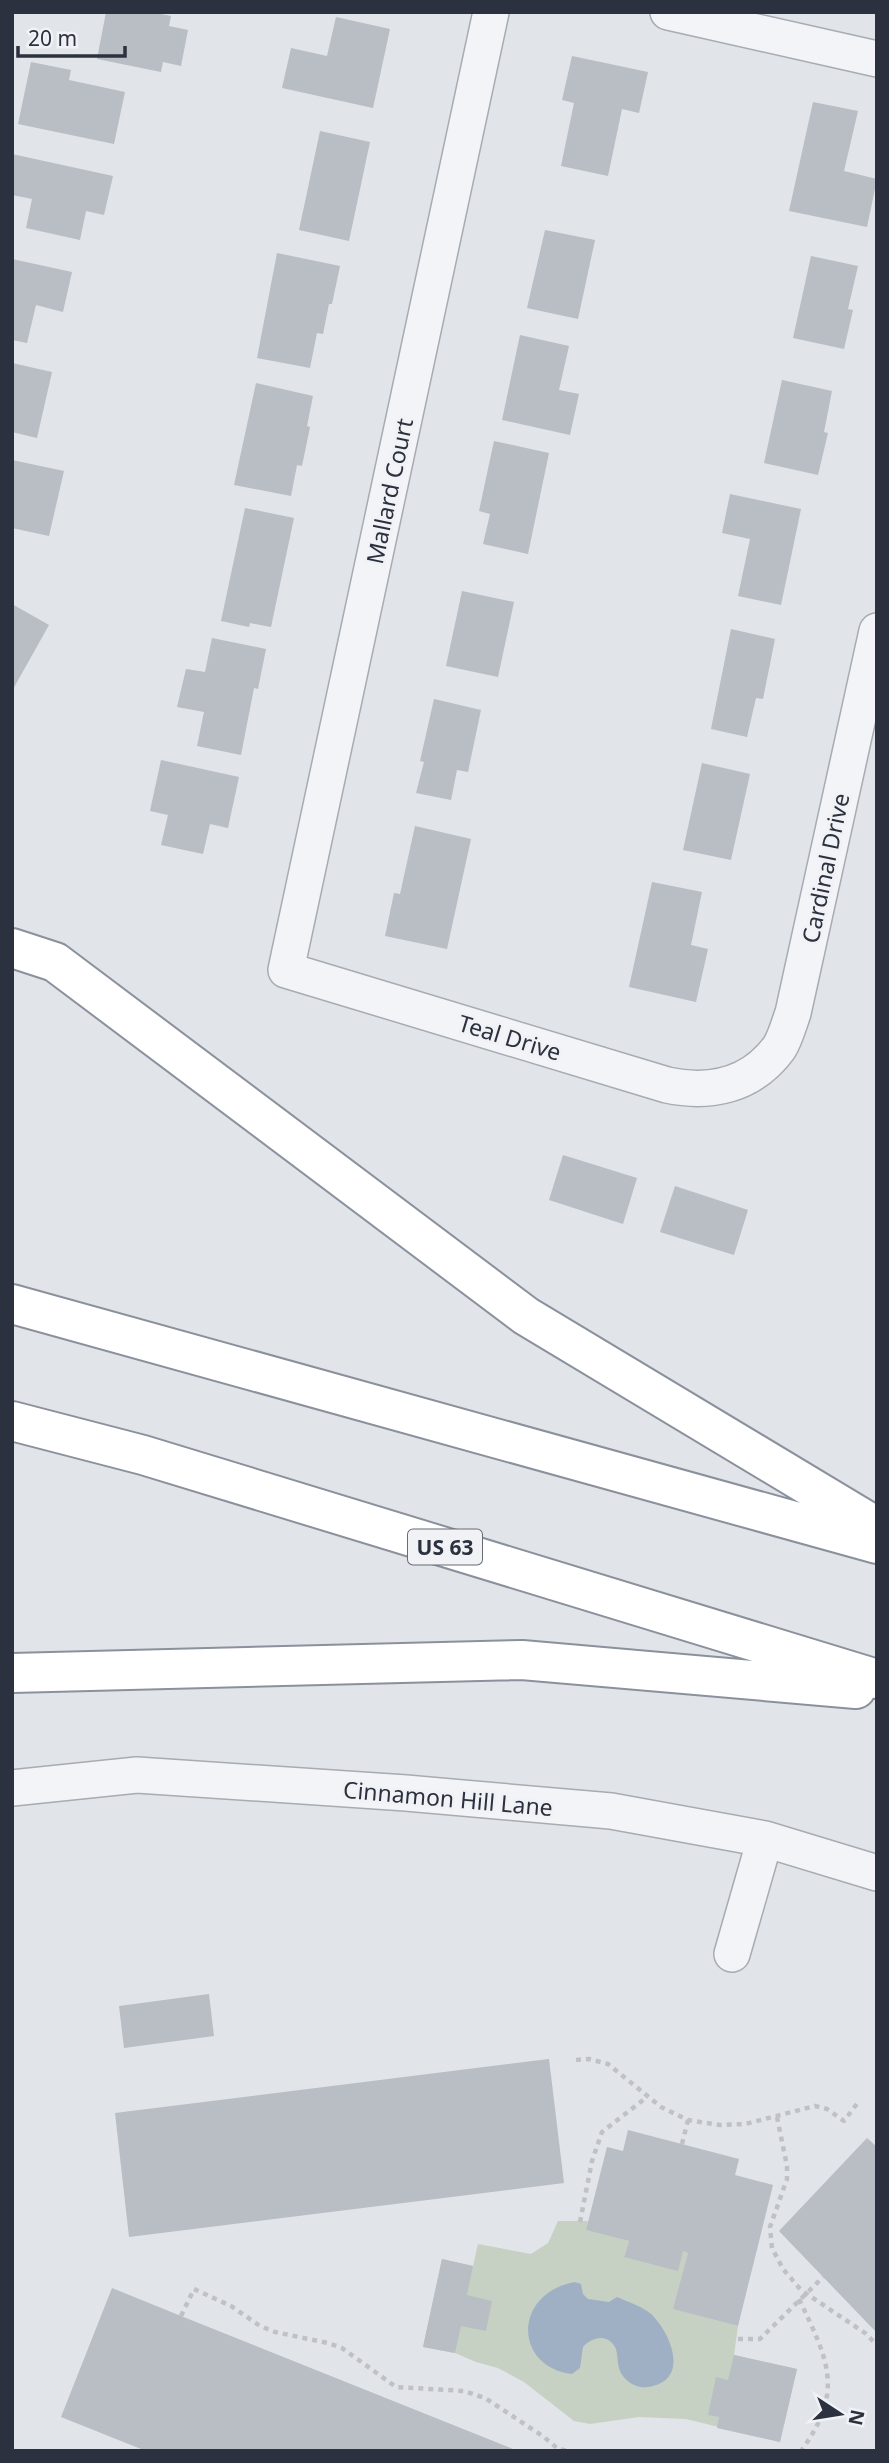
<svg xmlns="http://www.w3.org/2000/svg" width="889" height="2463" viewBox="0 0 889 2463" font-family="'Noto Sans',sans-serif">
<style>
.green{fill:#c6d1c3}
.water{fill:#a0b0c4}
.building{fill:#b9bdc4}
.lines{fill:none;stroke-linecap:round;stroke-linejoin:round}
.street-casing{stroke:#a7abb2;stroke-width:38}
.highway-casing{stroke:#8a919d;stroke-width:42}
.path{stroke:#bfc1c7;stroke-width:4.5;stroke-dasharray:5 5;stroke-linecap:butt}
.street{stroke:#f3f4f7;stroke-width:35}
.highway{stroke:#fff;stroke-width:38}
.labels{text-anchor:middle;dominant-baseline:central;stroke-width:6;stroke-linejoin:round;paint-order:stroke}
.shield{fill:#f0f2f6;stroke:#666b75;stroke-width:2}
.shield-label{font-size:21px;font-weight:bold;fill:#2b313e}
.street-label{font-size:23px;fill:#2b313e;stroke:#f0f2f6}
</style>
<rect width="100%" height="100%" fill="#e1e4e8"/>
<path class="green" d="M 558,2221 L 588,2221 L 587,2230 L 629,2241 L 624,2257 L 683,2251 L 688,2253 L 674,2309 L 738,2326 L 734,2355 L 797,2369 L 780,2442 L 686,2419 L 639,2417 L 590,2424 L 574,2421 L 524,2382 L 498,2368 L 476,2362 L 455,2353 L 423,2347 L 442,2259 L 473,2266 L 478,2244 L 531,2254 L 548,2243 Z"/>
<path class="water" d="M 575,2282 L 581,2284 L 583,2294 L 588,2299 L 609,2302 L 617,2297 C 628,2302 642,2306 651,2314 C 671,2333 691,2381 648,2387 C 636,2389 622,2380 619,2368 C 617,2361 618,2353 615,2347 C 607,2333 592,2337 583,2347 L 580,2368 L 572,2374 C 513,2367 513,2293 575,2282 Z"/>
<path class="building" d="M 106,12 L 151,12 L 171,16 L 169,26 L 188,30 L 181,66 L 163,62 L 161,72 L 97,59 Z
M 336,17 L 390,29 L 373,108 L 282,88 L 291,48 L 327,56 Z
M 572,56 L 648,72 L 639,113 L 622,109 L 608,176 L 561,166 L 574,103 L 562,100 Z
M 31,62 L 71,70 L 69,80 L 125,92 L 114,144 L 18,124 Z
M 813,102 L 858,111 L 844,171 L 877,179 L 867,227 L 789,211 Z
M 320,131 L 370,142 L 349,241 L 299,230 Z
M 12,154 L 113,176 L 104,215 L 86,211 L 80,240 L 26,228 L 32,199 L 12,195 Z
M 545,230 L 595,240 L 578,319 L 527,308 Z
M 277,253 L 340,266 L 332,304 L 329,304 L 323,334 L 317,333 L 310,368 L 257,358 Z
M 811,256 L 858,266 L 848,309 L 853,310 L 844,349 L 793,338 Z
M 12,259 L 72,272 L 63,312 L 36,305 L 27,343 L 12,340 Z
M 520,335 L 569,346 L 559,390 L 579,394 L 570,435 L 502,420 Z
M 12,363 L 52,372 L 37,438 L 12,432 Z
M 782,380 L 832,391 L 824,432 L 828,433 L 818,475 L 764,463 Z
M 256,383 L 313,396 L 307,426 L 310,427 L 302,466 L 297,465 L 291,496 L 234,485 Z
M 494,441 L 549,453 L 528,554 L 483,544 L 490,514 L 479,511 Z
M 12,460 L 64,471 L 49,536 L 12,528 Z
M 730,494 L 801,509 L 781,605 L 738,596 L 750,539 L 722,533 Z
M 245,508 L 294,518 L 271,627 L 250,623 L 249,627 L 221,621 Z
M 462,591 L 514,602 L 498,677 L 446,666 Z
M 12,604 L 49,625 L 12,691 Z
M 731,629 L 775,639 L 763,699 L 756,698 L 747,737 L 711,729 Z
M 212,638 L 266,649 L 258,689 L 254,688 L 241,755 L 197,746 L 204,712 L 177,707 L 186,669 L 205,672 Z
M 434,699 L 481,710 L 468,772 L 457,770 L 451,800 L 416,793 L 424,762 L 420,761 Z
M 161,760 L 239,777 L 228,828 L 210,824 L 203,854 L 161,845 L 168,815 L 150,811 Z
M 702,763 L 750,774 L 731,860 L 683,850 Z
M 415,826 L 471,839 L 447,949 L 385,936 L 394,893 L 400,894 Z
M 652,882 L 702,892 L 691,945 L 708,949 L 696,1002 L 629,987 Z
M 563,1155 L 637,1178 L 623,1224 L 549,1200 Z
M 675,1186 L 748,1210 L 734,1255 L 660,1232 Z
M 209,1994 L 214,2036 L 124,2048 L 119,2006 Z
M 549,2059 L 564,2183 L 129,2237 L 115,2113 Z
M 628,2130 L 739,2159 L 735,2175 L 773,2185 L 738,2326 L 673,2309 L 688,2253 L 683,2251 L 678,2271 L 624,2257 L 629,2241 L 586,2230 L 607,2147 L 623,2151 Z
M 867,2138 L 877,2147 L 877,2333 L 779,2231 Z
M 442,2259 L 473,2266 L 467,2295 L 492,2301 L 486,2331 L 461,2326 L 455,2353 L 423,2347 Z
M 112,2288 L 181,2316 L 518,2451 L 146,2451 L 61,2417 Z
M 734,2355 L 797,2369 L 780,2442 L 717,2428 L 719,2417 L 708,2415 L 716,2377 L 728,2380 Z"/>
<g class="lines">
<g class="street-casing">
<path id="street" d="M 491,12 L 286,970 L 667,1085 C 710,1094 751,1086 779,1048 C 785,1039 789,1024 793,1013 L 877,631
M 668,12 L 877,59
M 12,1788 L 137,1775 L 406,1793 L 611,1811 L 765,1839 L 877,1873
M 732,1954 L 765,1839"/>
</g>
<g class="highway-casing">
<path id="highway" d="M 12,948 L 55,962 L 526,1316 L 877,1527
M 12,1304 L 877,1544
M 12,1421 L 143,1455 L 877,1679
M 12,1673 L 522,1660 L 856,1689"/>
</g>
<path class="path" d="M 576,2060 L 589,2059 L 608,2064 L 661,2107 L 688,2120 L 720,2125 L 745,2124 L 815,2106 L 827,2109 L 844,2121 L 859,2101
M 777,2117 L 787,2166 L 787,2179 L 770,2227 L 772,2248 L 783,2269 L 801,2290 L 865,2333 L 877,2345
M 682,2144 L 688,2120
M 580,2222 L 592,2161 L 602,2132 L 647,2097
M 799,2299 C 828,2360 845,2391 801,2451
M 181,2316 L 194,2289 L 231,2306 L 260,2326 L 275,2332 L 328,2343 L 342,2348 L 396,2387 L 464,2391 L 485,2398 L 544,2437 L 558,2449 L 568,2451
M 738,2339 L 760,2339 L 823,2277"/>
<use href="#street" class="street"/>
<use href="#highway" class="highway"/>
</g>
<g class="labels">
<rect class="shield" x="408" y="1529.5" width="74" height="35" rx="5"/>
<g class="shield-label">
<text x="445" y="1547">US 63</text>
</g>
<g class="street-label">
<text transform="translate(389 491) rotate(-78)">Mallard Court</text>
<text transform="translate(825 868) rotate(-78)">Cardinal Drive</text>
<text transform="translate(510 1037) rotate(17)">Teal Drive</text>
<text transform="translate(448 1798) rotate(5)">Cinnamon Hill Lane</text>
</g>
</g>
<rect width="889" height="2463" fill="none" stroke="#2b313e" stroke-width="28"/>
<g transform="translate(840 2414) rotate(102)" stroke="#f0f2f6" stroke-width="5" paint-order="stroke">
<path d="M0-5L12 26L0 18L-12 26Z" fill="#2b313e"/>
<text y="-10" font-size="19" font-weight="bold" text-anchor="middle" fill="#2b313e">N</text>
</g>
<path d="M18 46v10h107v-10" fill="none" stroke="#2b313e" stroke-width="3.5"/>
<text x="28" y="46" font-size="21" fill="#2b313e" stroke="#f0f2f6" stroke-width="5" paint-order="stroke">20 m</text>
</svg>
